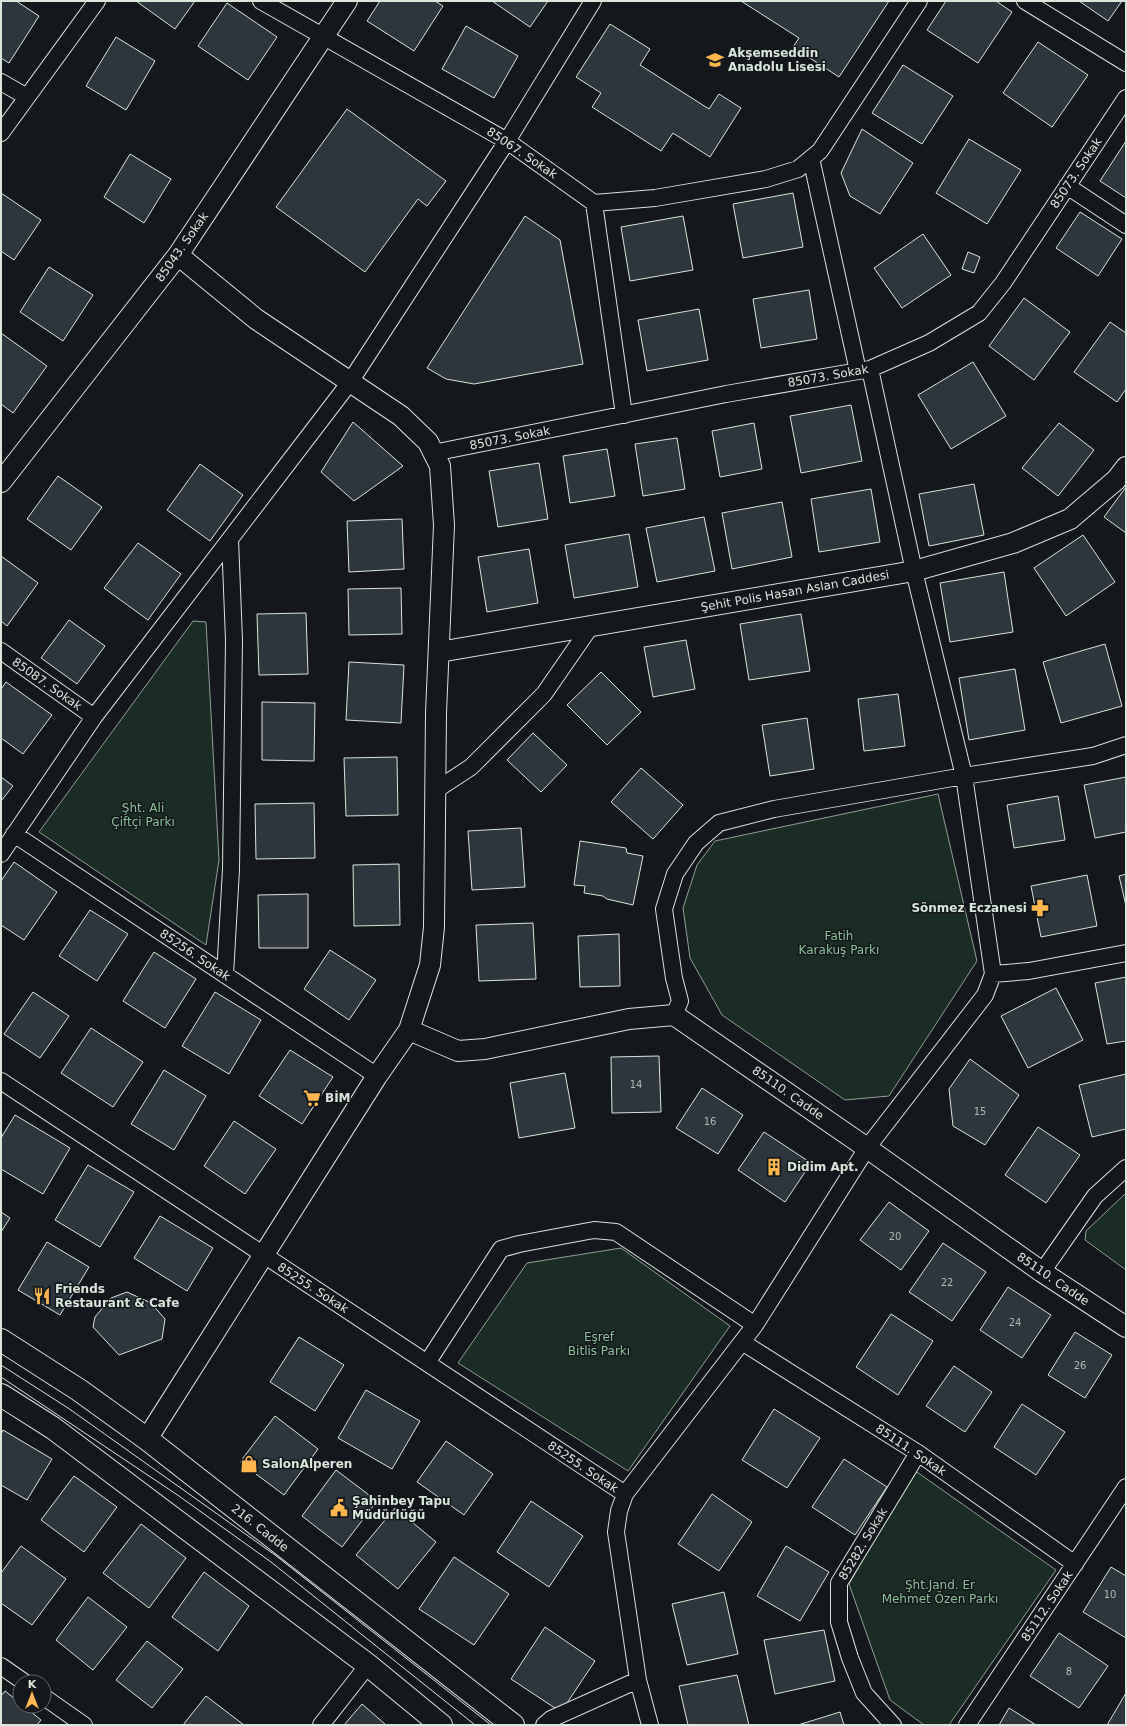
<svg xmlns="http://www.w3.org/2000/svg" width="1127" height="1726" viewBox="0 0 1127 1726" font-family="'DejaVu Sans',sans-serif">
<style>
.green{fill:#1a2d24;stroke:#939e99}
.building{fill:#2c363c;stroke:#d8e6dc}
.lines{fill:none;stroke-linecap:round;stroke-linejoin:round}
.minor-casing{stroke:#d8e6dc;stroke-width:18}
.tertiary-casing{stroke:#d8e6dc;stroke-width:22}
.primary-casing{stroke:#d8e6dc;stroke-width:24}
.minor{stroke:#14181c;stroke-width:16}
.tertiary{stroke:#14181c;stroke-width:20}
.primary{stroke:#14181c;stroke-width:22}
.tram{stroke:#d8e6dc;stroke-width:1}
.labels{text-anchor:middle;dominant-baseline:central;stroke-width:3;stroke-linejoin:round;paint-order:stroke}
.number-label{font-size:10px;fill:#adbab4}
.poi-label{font-size:12px;font-weight:bold;fill:#d8e6dc;stroke:#14181c;text-anchor:start}
.street-label{font-size:12px;fill:#d8e6dc;stroke:#14181c}
.park-label{font-size:12px;fill:#8ac095;stroke:#14181c}
</style>
<rect width="100%" height="100%" fill="#14181c"/>
<path class="green" d="M 193,621 L 206,622 L 219,860 L 206,945 L 39,832 Z
M 938,794 L 977,961 L 889,1096 L 845,1100 L 722,1015 L 690,958 L 683,908 L 697,865 L 715,841 Z
M 1126,1193 L 1126,1270 L 1085,1240 L 1086,1231 Z
M 621,1248 L 730,1326 L 628,1471 L 458,1363 L 527,1263 Z
M 914,1470 L 1056,1570 L 949,1725 L 924,1725 L 890,1700 L 849,1584 Z"/>
<path class="building" d="M 1,1 L 16,1 L 39,16 L 9,63 L 1,58 Z
M 136,1 L 195,1 L 175,29 Z
M 380,1 L 435,1 L 443,6 L 414,51 L 367,21 Z
M 492,1 L 548,1 L 530,27 Z
M 741,1 L 889,1 L 839,77 L 793,47 L 799,38 Z
M 946,1 L 996,1 L 1012,12 L 978,63 L 927,30 Z
M 1079,1 L 1122,1 L 1108,21 Z
M 227,3 L 277,37 L 248,80 L 198,46 Z
M 610,24 L 650,49 L 640,65 L 709,109 L 719,94 L 741,108 L 710,157 L 673,133 L 661,151 L 592,107 L 601,93 L 576,77 Z
M 466,26 L 518,56 L 494,98 L 442,69 Z
M 116,37 L 155,61 L 126,110 L 86,86 Z
M 1038,42 L 1088,75 L 1052,127 L 1003,93 Z
M 903,65 L 953,96 L 922,144 L 872,113 Z
M 347,109 L 446,181 L 427,206 L 418,199 L 365,272 L 276,207 Z
M 862,129 L 913,163 L 880,214 L 850,196 L 841,173 Z
M 969,139 L 1021,170 L 987,224 L 936,193 Z
M 1126,141 L 1126,198 L 1100,181 Z
M 130,154 L 171,179 L 144,223 L 104,197 Z
M 1,193 L 41,220 L 14,260 L 1,251 Z
M 793,193 L 803,247 L 743,258 L 733,204 Z
M 1080,212 L 1122,239 L 1098,276 L 1056,248 Z
M 525,216 L 560,240 L 583,364 L 474,384 L 446,379 L 427,368 Z
M 683,216 L 693,270 L 630,281 L 621,227 Z
M 923,234 L 951,275 L 902,308 L 874,268 Z
M 968,252 L 980,257 L 974,273 L 962,269 Z
M 49,267 L 93,295 L 63,341 L 20,312 Z
M 809,290 L 817,339 L 761,348 L 753,299 Z
M 1024,298 L 1070,332 L 1034,380 L 989,346 Z
M 699,309 L 708,360 L 647,371 L 638,320 Z
M 1110,322 L 1126,333 L 1126,389 L 1117,402 L 1074,372 Z
M 1,333 L 47,366 L 13,413 L 1,404 Z
M 973,362 L 1006,416 L 951,449 L 918,395 Z
M 851,405 L 862,461 L 801,473 L 790,416 Z
M 353,422 L 403,466 L 354,501 L 321,472 Z
M 754,423 L 762,469 L 720,477 L 712,431 Z
M 1059,423 L 1094,450 L 1058,496 L 1022,468 Z
M 677,438 L 685,489 L 643,496 L 635,444 Z
M 607,449 L 615,496 L 570,503 L 563,456 Z
M 539,463 L 548,519 L 498,527 L 489,471 Z
M 200,464 L 243,495 L 210,541 L 167,510 Z
M 58,476 L 102,507 L 71,550 L 27,519 Z
M 974,484 L 984,535 L 929,546 L 919,494 Z
M 1126,487 L 1126,533 L 1104,517 Z
M 871,489 L 880,542 L 819,552 L 811,499 Z
M 782,502 L 792,557 L 732,569 L 722,513 Z
M 704,517 L 715,571 L 657,582 L 646,528 Z
M 402,519 L 404,569 L 349,572 L 347,521 Z
M 629,534 L 638,587 L 574,598 L 565,545 Z
M 1083,535 L 1115,582 L 1066,616 L 1034,568 Z
M 138,543 L 181,574 L 148,620 L 104,588 Z
M 529,549 L 538,603 L 487,612 L 478,557 Z
M 1,556 L 38,583 L 7,626 L 1,621 Z
M 1004,572 L 1013,632 L 950,642 L 940,583 Z
M 401,588 L 402,634 L 349,635 L 348,589 Z
M 306,613 L 308,674 L 259,675 L 257,614 Z
M 801,614 L 810,671 L 749,680 L 740,624 Z
M 69,620 L 105,646 L 77,684 L 41,658 Z
M 686,640 L 695,689 L 653,697 L 644,647 Z
M 1105,644 L 1122,706 L 1061,723 L 1043,662 Z
M 349,662 L 404,665 L 401,723 L 346,720 Z
M 1015,669 L 1025,730 L 969,740 L 959,678 Z
M 601,672 L 641,712 L 607,745 L 567,705 Z
M 6,682 L 52,715 L 23,754 L 1,738 L 1,689 Z
M 898,694 L 905,746 L 864,751 L 858,699 Z
M 262,702 L 315,703 L 314,761 L 262,760 Z
M 807,718 L 814,769 L 770,776 L 762,725 Z
M 533,733 L 567,765 L 541,792 L 507,760 Z
M 397,757 L 398,815 L 346,816 L 344,758 Z
M 641,768 L 683,805 L 653,839 L 611,802 Z
M 1,777 L 13,786 L 1,801 Z
M 1126,777 L 1126,832 L 1095,838 L 1084,785 Z
M 1058,796 L 1065,840 L 1014,848 L 1007,805 Z
M 314,803 L 315,858 L 256,859 L 255,804 Z
M 521,828 L 525,887 L 472,890 L 468,831 Z
M 580,841 L 626,848 L 627,853 L 643,856 L 633,905 L 607,899 L 603,896 L 584,893 L 585,886 L 574,885 Z
M 14,862 L 57,892 L 24,940 L 1,925 L 1,881 Z
M 399,864 L 400,925 L 354,926 L 353,865 Z
M 1126,874 L 1126,906 L 1119,876 Z
M 1087,875 L 1097,926 L 1041,937 L 1031,886 Z
M 308,894 L 308,948 L 259,948 L 258,895 Z
M 90,910 L 128,934 L 97,981 L 59,956 Z
M 533,923 L 536,979 L 479,981 L 476,925 Z
M 619,934 L 620,986 L 580,987 L 578,936 Z
M 330,950 L 376,980 L 349,1020 L 304,989 Z
M 154,952 L 196,979 L 165,1028 L 123,1001 Z
M 1126,977 L 1126,1041 L 1107,1044 L 1095,983 Z
M 1056,988 L 1083,1040 L 1028,1068 L 1001,1016 Z
M 33,992 L 69,1016 L 40,1058 L 4,1034 Z
M 215,992 L 261,1020 L 229,1074 L 182,1046 Z
M 91,1028 L 143,1062 L 113,1107 L 61,1073 Z
M 290,1050 L 333,1077 L 302,1124 L 259,1096 Z
M 659,1056 L 661,1112 L 612,1113 L 611,1057 Z
M 970,1059 L 1019,1095 L 985,1145 L 953,1126 L 949,1089 Z
M 164,1070 L 206,1096 L 174,1150 L 131,1124 Z
M 565,1073 L 575,1128 L 519,1138 L 510,1083 Z
M 1126,1074 L 1126,1129 L 1092,1137 L 1079,1085 Z
M 702,1088 L 743,1115 L 718,1154 L 676,1128 Z
M 15,1115 L 70,1148 L 43,1194 L 1,1169 L 1,1138 Z
M 234,1121 L 276,1149 L 245,1194 L 204,1166 Z
M 1038,1127 L 1080,1155 L 1046,1203 L 1005,1175 Z
M 764,1132 L 811,1163 L 785,1202 L 738,1170 Z
M 88,1165 L 134,1192 L 100,1247 L 55,1220 Z
M 889,1202 L 929,1231 L 901,1270 L 860,1240 Z
M 1,1212 L 10,1218 L 1,1232 Z
M 160,1216 L 213,1248 L 187,1291 L 134,1258 Z
M 47,1242 L 89,1267 L 60,1315 L 18,1290 Z
M 943,1243 L 986,1272 L 952,1321 L 909,1292 Z
M 1008,1287 L 1051,1315 L 1022,1358 L 980,1330 Z
M 127,1292 L 151,1303 L 165,1319 L 162,1339 L 119,1355 L 93,1327 L 95,1317 L 111,1298 Z
M 891,1314 L 933,1341 L 898,1395 L 856,1367 Z
M 1075,1332 L 1112,1355 L 1085,1398 L 1048,1375 Z
M 299,1337 L 344,1365 L 315,1411 L 270,1382 Z
M 954,1366 L 992,1392 L 965,1432 L 926,1406 Z
M 366,1390 L 420,1421 L 392,1469 L 338,1438 Z
M 1022,1404 L 1065,1432 L 1036,1475 L 994,1447 Z
M 774,1409 L 820,1438 L 787,1488 L 742,1460 Z
M 275,1416 L 318,1449 L 284,1495 L 240,1462 Z
M 3,1430 L 52,1459 L 27,1500 L 1,1485 L 1,1434 Z
M 446,1441 L 493,1474 L 464,1515 L 417,1482 Z
M 844,1459 L 887,1487 L 855,1535 L 812,1507 Z
M 336,1470 L 377,1501 L 342,1547 L 302,1516 Z
M 74,1476 L 117,1507 L 84,1552 L 41,1520 Z
M 712,1494 L 752,1522 L 719,1571 L 678,1544 Z
M 531,1501 L 583,1536 L 549,1587 L 497,1552 Z
M 395,1508 L 436,1542 L 398,1589 L 356,1555 Z
M 141,1524 L 186,1558 L 149,1608 L 103,1573 Z
M 21,1546 L 66,1579 L 32,1625 L 1,1603 L 1,1573 Z
M 786,1546 L 829,1572 L 800,1621 L 757,1596 Z
M 454,1557 L 509,1594 L 474,1645 L 419,1609 Z
M 1111,1567 L 1126,1576 L 1126,1638 L 1083,1612 Z
M 204,1572 L 249,1606 L 218,1651 L 172,1617 Z
M 724,1592 L 738,1654 L 687,1665 L 672,1604 Z
M 88,1597 L 127,1627 L 93,1670 L 56,1640 Z
M 545,1627 L 595,1661 L 561,1712 L 511,1679 Z
M 824,1630 L 835,1681 L 775,1694 L 764,1640 Z
M 1059,1633 L 1108,1666 L 1079,1708 L 1030,1676 Z
M 147,1641 L 183,1669 L 152,1708 L 116,1680 Z
M 737,1675 L 749,1725 L 688,1725 L 679,1686 Z
M 5,1691 L 20,1703 L 20,1706 L 24,1706 L 41,1720 L 37,1725 L 1,1725 L 1,1696 Z
M 1126,1693 L 1126,1725 L 1107,1725 Z
M 206,1696 L 244,1725 L 183,1725 Z
M 362,1704 L 386,1725 L 344,1725 Z
M 1009,1708 L 1036,1725 L 999,1725 Z
M 840,1712 L 844,1725 L 798,1725 Z"/>
<g class="lines">
<g class="minor-casing">
<path id="minor" d="M 261,1 L 507,141 L 594,203 L 624,415
M 1025,1 L 1126,63
M 1,82 L 27,97
M 1,133 L 97,1
M 811,158 L 858,371
M 1067,186 L 1126,225
M 594,203 L 655,198 L 766,179 L 798,169 L 820,151 L 919,1
M 433,453 L 726,394 L 870,369 L 929,343 L 979,313 L 1003,283 L 1126,98
M 1,651 L 94,717
M 436,790 L 471,767 L 544,694 L 591,626
M 14,834 L 377,1076
M 1,854 L 94,717 L 350,382 L 507,141 L 593,1
M 993,974 L 1029,971 L 1126,953
M 225,975 L 231,869 L 234,640 L 230,539
M 674,1015 L 680,1001 L 674,978 L 664,909 L 675,874 L 696,843 L 719,823 L 774,809 L 964,776 L 1093,756 L 1126,745
M 1,1081 L 625,1494
M 1042,1272 L 1095,1196 L 1126,1168
M 742,1342 L 918,1453 L 1075,1564
M 427,1363 L 501,1249 L 519,1244 L 594,1230 L 616,1232 L 755,1325
M 1,1666 L 24,1682
M 638,1680 L 650,1725
M 44,1697 L 84,1725
M 321,1725 L 368,1665
M 544,1725 L 551,1719 L 638,1680 L 616,1532 L 619,1511 L 625,1494 L 755,1325 L 867,1148 L 985,995 L 993,974 L 964,776 L 914,571 L 870,369
M 893,1725 L 864,1693 L 850,1658 L 839,1622 L 839,1583 L 918,1453
M 967,1725 L 1126,1487"/>
</g>
<g class="tertiary-casing">
<path id="tertiary" d="M 1,482 L 178,255 L 347,1
M 439,652 L 914,571 L 1013,543 L 1070,519 L 1116,480 L 1126,467
M 409,1030 L 458,1051 L 485,1049 L 629,1019 L 674,1015 L 867,1148 L 1042,1272 L 1126,1327
M 147,1439 L 377,1076 L 409,1030 L 430,965 L 434,927 L 436,713 L 444,525 L 440,466 L 428,442 L 401,416 L 256,319 L 178,255"/>
</g>
<g class="primary-casing">
<path id="primary" d="M 1,1340 L 79,1390 L 147,1439 L 513,1725
M 1,1395 L 53,1428 L 368,1665 L 441,1725"/>
</g>
<use href="#minor" class="minor"/>
<use href="#tertiary" class="tertiary"/>
<use href="#primary" class="primary"/>
<path class="tram" d="M 1,1365 L 68,1408 L 275,1555 L 491,1725
M 1,1377 L 179,1496 L 271,1562 L 475,1725"/>
</g>
<defs>
<g id="school-bare" transform="scale(1.38)"><path d="M0-5L7-2L0 1L-7-2ZM-4 1L0 2.5L4 1V4Q0 6-4 4Z" fill="#ffb74d" stroke="#14181c" stroke-width="2.5" paint-order="stroke"/></g>
<g id="pharmacy-bare" transform="scale(1.38)"><path d="M-2-6h4v4h4v4h-4v4h-4v-4h-4v-4h4Z" fill="#ffb74d" stroke="#14181c" stroke-width="2.5" paint-order="stroke"/></g>
<g id="supermarket-bare" transform="scale(1.38)"><path d="M-6-5.5h2.5l.6 2H6L4.5 2H-2.5L-4.4-4H-6ZM-1.5 3.2a1.3 1.3 0 1 0 .1 0ZM3 3.2a1.3 1.3 0 1 0 .1 0Z" fill="#ffb74d" stroke="#14181c" stroke-width="2.5" paint-order="stroke"/></g>
<g id="building-bare" transform="scale(1.38)"><path d="M-4-6H4V6H1V3H-1V6H-4ZM-2.5-4.3h1.7v1.8h-1.7ZM.8-4.3h1.7v1.8H.8ZM-2.5-1h1.7V.8h-1.7ZM.8-1h1.7V.8H.8Z" fill="#ffb74d" stroke="#14181c" stroke-width="2.5" paint-order="stroke"/></g>
<g id="restaurant-bare" transform="scale(1.38)"><path d="M-5-6h1v4h1v-4h1v4h1v-4h1v5L-1.5 .5V6h-2V.5L-5-1ZM5-6V6H3V1.5H1.5Q1.5-4 5-6Z" fill="#ffb74d" stroke="#14181c" stroke-width="2.5" paint-order="stroke"/></g>
<g id="shop-bare" transform="scale(1.38)"><path d="M-5-2.5h2.3a2.7 3.5 0 0 1 5.4 0H5L5.5 6h-11ZM-1.5-2.5h3a1.5 2.3 0 0 0-3 0Z" fill="#ffb74d" stroke="#14181c" stroke-width="2.5" paint-order="stroke"/></g>
<g id="civic-bare" transform="scale(1.38)"><path d="M-.6-6.5H3V-4.5H.6V-3L4-1V1h2V6H-6V1h2V-1L-.6-3ZM-1.2 2.5V6h2.4V2.5Z" fill="#ffb74d" stroke="#14181c" stroke-width="2.5" paint-order="stroke"/></g>
</defs>
<g fill-rule="evenodd">
<use href="#school-bare" x="715" y="60"/>
<use href="#pharmacy-bare" x="1040" y="908"/>
<use href="#supermarket-bare" x="312" y="1098"/>
<use href="#building-bare" x="774" y="1167"/>
<use href="#restaurant-bare" x="42" y="1296"/>
<use href="#shop-bare" x="249" y="1464"/>
<use href="#civic-bare" x="339" y="1508"/>
</g>
<g class="labels">
<g class="number-label">
<text x="636" y="1084">14</text>
<text x="980" y="1111">15</text>
<text x="710" y="1121">16</text>
<text x="895" y="1236">20</text>
<text x="947" y="1282">22</text>
<text x="1015" y="1322">24</text>
<text x="1080" y="1365">26</text>
<text x="1110" y="1594">10</text>
<text x="1069" y="1671">8</text>
</g>
<g class="poi-label">
<text x="728" y="53">Akşemseddin<tspan x="728" dy="14">Anadolu Lisesi</tspan></text>
<text x="1027" y="908" text-anchor="end">Sönmez Eczanesi</text>
<text x="325" y="1098">BİM</text>
<text x="787" y="1167">Didim Apt.</text>
<text x="55" y="1289">Friends<tspan x="55" dy="14">Restaurant &amp; Cafe</tspan></text>
<text x="262" y="1464">SalonAlperen</text>
<text x="352" y="1501">Şahinbey Tapu<tspan x="352" dy="14">Müdürlüğü</tspan></text>
</g>
<g class="street-label">
<text transform="translate(522 153) rotate(34)">85067. Sokak</text>
<text transform="translate(1076 173) rotate(-56)">85073. Sokak</text>
<text transform="translate(182 247) rotate(-55)">85043. Sokak</text>
<text transform="translate(828 376) rotate(-10)">85073. Sokak</text>
<text transform="translate(510 438) rotate(-11)">85073. Sokak</text>
<text transform="translate(795 591) rotate(-10)">Şehit Polis Hasan Aslan Caddesi</text>
<text transform="translate(47 684) rotate(35)">85087. Sokak</text>
<text transform="translate(195 955) rotate(34)">85256. Sokak</text>
<text transform="translate(788 1093) rotate(35)">85110. Cadde</text>
<text transform="translate(1053 1279) rotate(34)">85110. Cadde</text>
<text transform="translate(313 1288) rotate(33)">85255. Sokak</text>
<text transform="translate(911 1450) rotate(34)">85111. Sokak</text>
<text transform="translate(583 1467) rotate(34)">85255. Sokak</text>
<text transform="translate(260 1528) rotate(38)">216. Cadde</text>
<text transform="translate(863 1544) rotate(-59)">85282. Sokak</text>
<text transform="translate(1047 1606) rotate(-56)">85112. Sokak</text>
</g>
<g class="park-label">
<text x="143" y="808">Şht. Ali<tspan x="143" dy="14">Çiftçi Parkı</tspan></text>
<text x="839" y="936">Fatih<tspan x="839" dy="14">Karakuş Parkı</tspan></text>
<text x="599" y="1337">Eşref<tspan x="599" dy="14">Bitlis Parkı</tspan></text>
<text x="940" y="1585">Şht.Jand. Er<tspan x="940" dy="14">Mehmet Özen Parkı</tspan></text>
</g>
</g>
<rect width="1127" height="1726" fill="none" stroke="#d8e6dc" stroke-width="4"/>
<g transform="translate(32 1694)"><circle r="19" fill="#14181c" stroke="#626a69"/>
<path d="M0-3L7 15L0 10L-7 15Z" fill="#ffb74d"/>
<text y="-6" font-size="11" font-weight="bold" text-anchor="middle" fill="#d8e6dc">K</text>
</g>
</svg>
